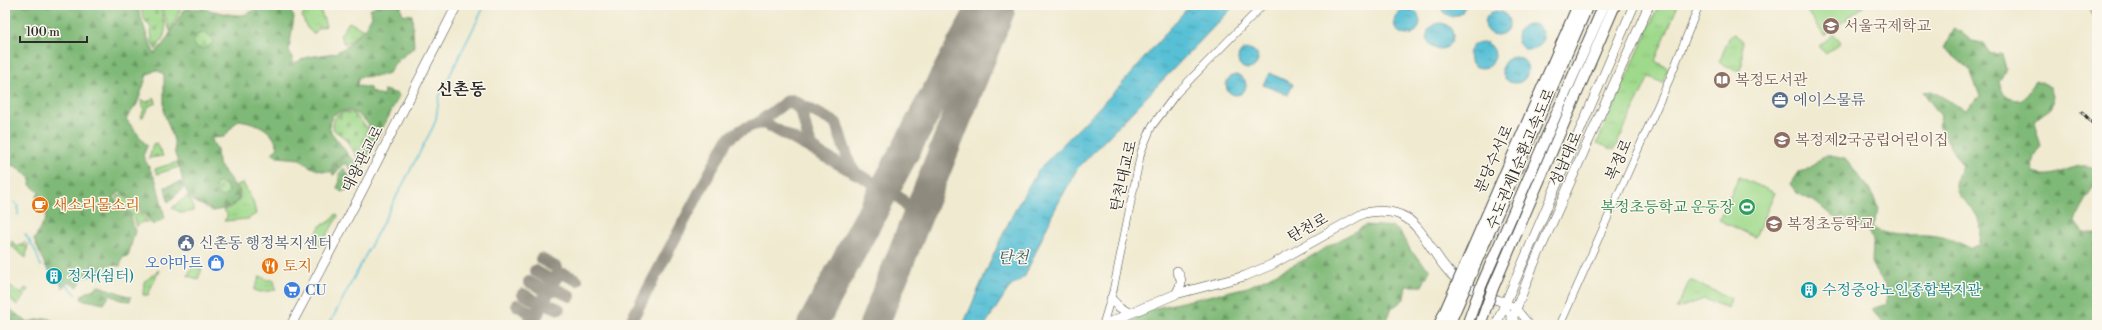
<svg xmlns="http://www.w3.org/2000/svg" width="2102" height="330" viewBox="0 0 2102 330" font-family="'Libre Bodoni','Noto Serif KR',serif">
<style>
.grass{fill:url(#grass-tufts);stroke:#65825b}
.forest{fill:url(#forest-firs);stroke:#557251}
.cemetery{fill:url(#cemetery-stones);stroke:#65825b}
.garden{fill:url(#garden-dots);stroke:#65825b}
.pitch{fill:#9fd98b;stroke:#65825b}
.water{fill:url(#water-ripples);stroke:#427680}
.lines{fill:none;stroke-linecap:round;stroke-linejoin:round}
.stream{stroke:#58c0d5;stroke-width:1.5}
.taxiway{stroke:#8e8a7e;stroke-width:12}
.runway{stroke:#8e8a7e;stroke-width:30}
.major-tunnel{stroke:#c9c4af;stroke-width:9;stroke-dasharray:9 4.5;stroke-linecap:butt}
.minor-casing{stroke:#494844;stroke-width:8}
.major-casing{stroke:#494844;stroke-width:10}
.highway-casing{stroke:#494844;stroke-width:12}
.minor{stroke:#fff;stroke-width:7}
.major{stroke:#fff;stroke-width:9}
.highway{stroke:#fff;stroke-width:10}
.rail-casing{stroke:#2b2b2b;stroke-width:3}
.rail{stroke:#fbf7ec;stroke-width:1.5;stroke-dasharray:4.5;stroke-linecap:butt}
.highway-bridge-casing{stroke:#494844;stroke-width:12;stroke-linecap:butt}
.highway-bridge{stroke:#fff;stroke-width:10}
.labels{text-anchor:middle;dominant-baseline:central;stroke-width:3;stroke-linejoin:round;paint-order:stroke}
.education-label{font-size:15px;fill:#785e54;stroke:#fbf7ec;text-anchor:start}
.service-label{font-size:15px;fill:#4e5e75;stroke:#fbf7ec;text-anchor:start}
.street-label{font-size:15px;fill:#2b2b2b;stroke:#fbf7ec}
.food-label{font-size:15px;fill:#c56008;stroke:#fbf7ec;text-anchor:start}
.leisure-label{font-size:15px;fill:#27864d;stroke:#fbf7ec;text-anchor:end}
.shop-label{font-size:15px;fill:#366cbe;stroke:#fbf7ec;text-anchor:end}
.culture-label{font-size:15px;fill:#0d838f;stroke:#fbf7ec;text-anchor:start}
.water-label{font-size:16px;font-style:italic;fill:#3b5f66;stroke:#fbf7ec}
.quarter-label{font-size:17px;font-weight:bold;fill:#2b2b2b;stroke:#fbf7ec}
</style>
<defs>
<pattern id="grass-tufts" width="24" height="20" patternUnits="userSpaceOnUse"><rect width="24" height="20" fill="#9fd98b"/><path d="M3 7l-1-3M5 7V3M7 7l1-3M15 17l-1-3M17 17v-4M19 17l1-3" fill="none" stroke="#89ba78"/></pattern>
<pattern id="forest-firs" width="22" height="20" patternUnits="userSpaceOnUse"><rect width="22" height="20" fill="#7fb977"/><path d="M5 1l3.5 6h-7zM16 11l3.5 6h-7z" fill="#689762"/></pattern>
<pattern id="cemetery-stones" width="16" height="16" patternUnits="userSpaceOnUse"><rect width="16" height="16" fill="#9fd98b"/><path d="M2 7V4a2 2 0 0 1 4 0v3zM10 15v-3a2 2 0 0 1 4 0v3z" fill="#89ba78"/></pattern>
<pattern id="garden-dots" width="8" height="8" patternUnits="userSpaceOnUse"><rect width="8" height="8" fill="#9fd98b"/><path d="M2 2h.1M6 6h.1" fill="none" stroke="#89ba78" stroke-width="1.8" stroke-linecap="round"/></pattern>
<pattern id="water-ripples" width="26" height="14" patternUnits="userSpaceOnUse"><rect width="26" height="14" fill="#58c0d5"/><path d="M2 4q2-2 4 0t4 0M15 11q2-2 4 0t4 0" fill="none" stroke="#499cad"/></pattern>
</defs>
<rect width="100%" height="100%" fill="#fbf7ec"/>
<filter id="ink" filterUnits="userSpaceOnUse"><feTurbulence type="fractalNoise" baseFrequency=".025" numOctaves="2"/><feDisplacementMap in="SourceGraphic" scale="8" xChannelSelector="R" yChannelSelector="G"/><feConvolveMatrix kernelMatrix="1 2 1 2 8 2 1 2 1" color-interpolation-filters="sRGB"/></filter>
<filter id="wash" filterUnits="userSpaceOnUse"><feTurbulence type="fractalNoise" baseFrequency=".012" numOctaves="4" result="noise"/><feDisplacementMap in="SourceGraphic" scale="16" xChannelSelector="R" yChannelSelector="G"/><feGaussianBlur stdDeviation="0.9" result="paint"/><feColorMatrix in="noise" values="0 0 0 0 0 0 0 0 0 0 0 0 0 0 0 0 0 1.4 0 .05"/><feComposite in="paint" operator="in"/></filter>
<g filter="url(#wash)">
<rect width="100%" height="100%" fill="#f0ead0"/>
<path class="grass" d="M 161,5 L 192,5 L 181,8 L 170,31 Z
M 309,5 L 319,6 L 326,26 L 319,28 L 314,34 L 307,28 L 302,16 Z
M 1659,5 L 1678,5 L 1655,61 L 1668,68 L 1663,83 L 1649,77 L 1614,150 L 1597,143 Z
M 349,22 L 362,29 L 352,40 L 344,44 L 340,35 Z
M 1734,34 L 1742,40 L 1742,64 L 1739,72 L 1719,62 L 1730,36 Z
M 155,98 L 156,103 L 149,106 L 143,117 L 141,117 L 144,109 L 141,100 L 147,102 Z
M 177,162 L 179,167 L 157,174 L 155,169 Z
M 243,183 L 253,201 L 256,214 L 248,219 L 224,221 L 227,217 L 227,213 L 223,210 C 236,206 245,199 237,185 Z
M 122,193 L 148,222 L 142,222 L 137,227 C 132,208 125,213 117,197 Z
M 187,196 L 193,205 L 193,211 L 182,213 L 172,208 Z
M 336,214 L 338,215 L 337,218 L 321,245 L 319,246 L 313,241 L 320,226 L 331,221 Z
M 192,266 L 202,269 L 198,279 L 188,276 Z
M 159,270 L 148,295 L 143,295 L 144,282 Z
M 260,276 L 268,280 L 274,280 L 276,290 L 261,292 L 254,290 Z
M 1690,280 L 1731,298 L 1728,308 L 1704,299 L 1676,309 Z"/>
<path class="forest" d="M 5,5 L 137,5 C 139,13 152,51 155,54 L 166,40 L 183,10 C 208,4 218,16 241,15 C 247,15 253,10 259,8 C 268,4 277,4 287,6 L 294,17 L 289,50 L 294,63 L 308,57 L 335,53 L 346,47 L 365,28 L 372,16 L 370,10 L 376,5 L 401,5 L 402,14 L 412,15 L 414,47 L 394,64 L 389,73 L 378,76 L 359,77 L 357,84 L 359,86 L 370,88 L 371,92 L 383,96 L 384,90 L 398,94 L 399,96 L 363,167 L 357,163 L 369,140 L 369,124 C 356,113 350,106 333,115 L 329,125 L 331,132 L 347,153 L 337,160 L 331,172 C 318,171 309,168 300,159 L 277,157 L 272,153 L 278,148 C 273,129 256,122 238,120 L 224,137 L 211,138 L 217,150 L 218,163 L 238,190 L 239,197 L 236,203 L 223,209 L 213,211 L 190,199 L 183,183 L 180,168 L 175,154 L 174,140 L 164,113 L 164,74 L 156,70 L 147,75 L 137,104 L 126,119 L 147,146 L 143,156 L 156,181 L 165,218 L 153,225 L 137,206 L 121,191 L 114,197 L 121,209 L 130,213 L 135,231 L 128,256 L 122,258 L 120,266 L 110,265 L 95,275 L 82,278 L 78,287 L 68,282 L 63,288 L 57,277 L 46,267 L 34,240 L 46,218 L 46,207 L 36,198 L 39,192 L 30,185 L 31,178 L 15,166 L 5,164 Z
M 1955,28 L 1972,41 L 1983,43 L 1990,54 L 2002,54 L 2006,69 L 1999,82 C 2003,95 2006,100 2021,100 L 2028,94 L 2036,80 L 2050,87 C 2060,113 2047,106 2034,122 L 2041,146 C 2034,156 2030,161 2034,173 C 2060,182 2070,159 2096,168 C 2096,193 2081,200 2075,222 L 2083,233 L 2097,233 L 2097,325 L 1885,325 L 1871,309 L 1887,304 L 1886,286 L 1872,265 L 1873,240 L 1867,230 L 1835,218 L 1815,202 L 1797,193 L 1790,184 L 1798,172 L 1807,170 L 1826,155 L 1845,159 L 1868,187 L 1879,209 L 1872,227 C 1891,238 1905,234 1926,235 C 1942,235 1956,241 1970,248 L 1979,245 C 1989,207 1956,205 1956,186 C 1956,180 1960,171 1962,165 L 1938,125 L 1941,116 L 1923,92 L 1932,91 L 1965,110 L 1980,96 L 1970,70 L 1944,48 Z
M 347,154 L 363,168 L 359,176 L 355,176 L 346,163 L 342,165 L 334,175 L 332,174 L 338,161 Z
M 344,168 L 353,182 L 349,189 L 341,192 L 337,188 L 340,181 L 339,174 Z
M 181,182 L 184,188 L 168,202 L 165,187 Z
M 1366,225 L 1393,227 L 1400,232 L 1411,251 L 1430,270 L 1422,286 L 1406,286 L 1404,299 L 1390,310 L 1384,325 L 1126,325 L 1147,310 L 1248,287 L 1308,258 Z
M 99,286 L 131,297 L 130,301 L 121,300 L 110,295 L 104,304 L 81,299 L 82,295 Z
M 5,305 L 27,322 L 47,318 L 62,325 L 5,325 Z"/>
<path class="cemetery" d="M 140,5 L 145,5 L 148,8 L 152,5 L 159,5 C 167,28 169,29 156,50 L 152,43 L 151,28 L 144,19 Z
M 203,33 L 211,36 L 213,43 L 205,49 L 195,47 L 194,36 Z
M 344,112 L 354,114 L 367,127 C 366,139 361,147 358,159 C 354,153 351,146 346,140 C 337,129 328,134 336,116 Z
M 157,143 L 163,156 L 149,158 L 153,144 Z
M 219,182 C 225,184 227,186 229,192 L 224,197 L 219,195 L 215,186 Z"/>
<path class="garden" d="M 12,241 L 17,247 L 25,242 L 23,246 L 27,247 L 28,243 L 26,258 L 10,245 Z
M 11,286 L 21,294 L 25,288 L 29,290 L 17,305 L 5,294 L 5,291 Z"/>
<path class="pitch" d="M 1815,5 L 1864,5 L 1864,6 L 1824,36 L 1807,11 Z
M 1834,34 L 1841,42 L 1826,54 L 1819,46 Z
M 1739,177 L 1775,193 L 1755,237 L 1719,220 Z"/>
<path class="water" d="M 1190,5 L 1235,5 L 1077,169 L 1053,213 L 1025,276 L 1009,288 L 985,325 L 963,325 C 986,273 1008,215 1040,168 L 1121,85 Z
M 1441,5 L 1466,5 L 1461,14 L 1452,17 L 1444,13 Z
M1394 22a13 13 0 1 1 26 0a13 13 0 1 1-26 0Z
M1485 23a12 12 0 1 1 24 0a12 12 0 1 1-24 0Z
M1427 36a13 13 0 1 1 26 0a13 13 0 1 1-26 0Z
M1517 37a13 13 0 1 1 26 0a13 13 0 1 1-26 0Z
M1469 55a13 13 0 1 1 26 0a13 13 0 1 1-26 0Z
M1238 59a10 10 0 1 1 20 0a10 10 0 1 1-20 0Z
M1502 70a13 13 0 1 1 26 0a13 13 0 1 1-26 0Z
M 1269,73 L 1293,84 L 1288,95 L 1263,85 Z
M1226 85a10 10 0 1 1 20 0a10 10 0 1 1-20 0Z"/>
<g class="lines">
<path class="stream" d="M 5,192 L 9,196
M 14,202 L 18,206 L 18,215
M 25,234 L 35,250 L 41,266
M 47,269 L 59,277 L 76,294
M 329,325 L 433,127 L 436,119 L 439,97 L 485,5"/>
<path class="taxiway" d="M 791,103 C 809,110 802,139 816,150
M 758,123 L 786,102 L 792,100 L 836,123 L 850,165 L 854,171
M 541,259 L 557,268 L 557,276
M 535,271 L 550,279 L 552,285
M 529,282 L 543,289 L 546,297
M 549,291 L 555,289 L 570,296
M 523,294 L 539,303 L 538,311
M 517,305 L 529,312 L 532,322
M 540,307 L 547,304 L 559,309
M 532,325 L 557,276 L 564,274 L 577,280
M 629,325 L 726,142 C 733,133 755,121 766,124 L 899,197 C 911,208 912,219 910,235"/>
<path class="runway" d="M 812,325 L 983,5
M 874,325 L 1000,10"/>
</g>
</g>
<g filter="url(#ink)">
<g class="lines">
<path class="major-tunnel" d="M 2089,5 L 2097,14"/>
<g class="minor-casing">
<path id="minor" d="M 1505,302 L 1516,308 L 1530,325
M 1503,306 L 1518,325
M 1101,325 L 1103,324 L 1113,291 L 1141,152 L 1152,126 L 1176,94 L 1263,5
M 1560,325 L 1670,78 L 1699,5"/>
</g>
<g class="major-casing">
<path id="major" d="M 1176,294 C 1182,284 1183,281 1177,271
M 1111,299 L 1119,307 L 1129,313
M 291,325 L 360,195 L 457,5
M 1103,325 L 1176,294 L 1245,276 L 1271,265 L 1364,213 C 1419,202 1421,242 1451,274 C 1461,285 1490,299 1505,302
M 1496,325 L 1634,5
M 1510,325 L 1532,268 L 1649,5"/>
</g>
<g class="highway-casing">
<path id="highway" d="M 1482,284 L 1604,5
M 1493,288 L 1615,5
M 1467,325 L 1476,300
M 1480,325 L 1487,305"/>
</g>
<use href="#minor" class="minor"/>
<use href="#major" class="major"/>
<use href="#highway" class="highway"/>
<g class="rail-casing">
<path id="rail" d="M 2082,112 L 2097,128"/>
</g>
<use href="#rail" class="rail"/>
<g class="highway-bridge-casing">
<path id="highway-bridge" d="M 1476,300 L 1482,284
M 1487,305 L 1493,288
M 1439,325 L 1578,5
M 1449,325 L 1588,5"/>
</g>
<use href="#highway-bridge" class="highway-bridge"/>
</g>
</g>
<defs>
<g id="school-disc" transform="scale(0.9)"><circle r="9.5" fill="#8d6e63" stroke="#fbf7ec"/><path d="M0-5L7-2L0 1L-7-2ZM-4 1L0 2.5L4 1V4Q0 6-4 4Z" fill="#fff"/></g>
<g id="library-disc" transform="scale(0.9)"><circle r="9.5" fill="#8d6e63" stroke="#fbf7ec"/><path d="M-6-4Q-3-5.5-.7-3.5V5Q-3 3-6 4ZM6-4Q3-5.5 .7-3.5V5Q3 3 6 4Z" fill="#fff"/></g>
<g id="office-disc" transform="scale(0.9)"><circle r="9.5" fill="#5c6f8a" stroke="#fbf7ec"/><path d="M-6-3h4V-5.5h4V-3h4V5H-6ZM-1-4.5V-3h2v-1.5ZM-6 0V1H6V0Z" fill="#fff"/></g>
<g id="cafe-disc" transform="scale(0.9)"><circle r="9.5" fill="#e8710a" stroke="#fbf7ec"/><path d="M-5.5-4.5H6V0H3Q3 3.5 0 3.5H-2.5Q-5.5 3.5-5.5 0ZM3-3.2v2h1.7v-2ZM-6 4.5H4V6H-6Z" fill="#fff"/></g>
<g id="stadium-disc" transform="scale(0.9)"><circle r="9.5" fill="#2e9e5b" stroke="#fbf7ec"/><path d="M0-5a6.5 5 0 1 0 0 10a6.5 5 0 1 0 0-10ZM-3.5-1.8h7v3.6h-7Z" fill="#fff"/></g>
<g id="civic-disc" transform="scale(0.9)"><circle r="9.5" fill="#5c6f8a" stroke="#fbf7ec"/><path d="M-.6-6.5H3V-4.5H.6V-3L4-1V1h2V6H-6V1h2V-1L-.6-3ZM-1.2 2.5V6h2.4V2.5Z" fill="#fff"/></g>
<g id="shop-disc" transform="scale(0.9)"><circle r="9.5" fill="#3f7fe0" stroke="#fbf7ec"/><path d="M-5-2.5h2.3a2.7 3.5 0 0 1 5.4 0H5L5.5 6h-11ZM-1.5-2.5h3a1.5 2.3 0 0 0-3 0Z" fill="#fff"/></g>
<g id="restaurant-disc" transform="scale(0.9)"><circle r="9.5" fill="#e8710a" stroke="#fbf7ec"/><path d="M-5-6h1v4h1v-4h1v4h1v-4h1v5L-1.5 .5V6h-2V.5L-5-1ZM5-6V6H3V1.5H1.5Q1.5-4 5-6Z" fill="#fff"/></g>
<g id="building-disc" transform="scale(0.9)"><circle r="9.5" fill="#0f9aa8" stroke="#fbf7ec"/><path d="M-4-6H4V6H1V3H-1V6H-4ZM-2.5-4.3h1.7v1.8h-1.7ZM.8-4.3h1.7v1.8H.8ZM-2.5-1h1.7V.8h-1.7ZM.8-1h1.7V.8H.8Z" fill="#fff"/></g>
<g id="supermarket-disc" transform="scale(0.9)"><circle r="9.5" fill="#3f7fe0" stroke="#fbf7ec"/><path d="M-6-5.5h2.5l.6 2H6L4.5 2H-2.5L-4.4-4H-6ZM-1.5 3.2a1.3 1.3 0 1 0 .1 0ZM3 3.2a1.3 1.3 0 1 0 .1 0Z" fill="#fff"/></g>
</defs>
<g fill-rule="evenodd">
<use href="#school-disc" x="1831" y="26"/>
<use href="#library-disc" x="1722" y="80"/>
<use href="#office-disc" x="1780" y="100"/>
<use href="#school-disc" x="1782" y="140"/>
<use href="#cafe-disc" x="40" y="205"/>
<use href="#stadium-disc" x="1747" y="207"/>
<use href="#school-disc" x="1774" y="224"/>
<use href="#civic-disc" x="186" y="243"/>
<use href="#shop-disc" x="216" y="263"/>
<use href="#restaurant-disc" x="270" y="266"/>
<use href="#building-disc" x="54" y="276"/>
<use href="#supermarket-disc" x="292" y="290"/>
<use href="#building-disc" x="1809" y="290"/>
</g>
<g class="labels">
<g class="education-label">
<text x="1844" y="26">서울국제학교</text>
<text x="1735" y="80">복정도서관</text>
<text x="1795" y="140">복정제2국공립어린이집</text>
<text x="1787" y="224">복정초등학교</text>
</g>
<g class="service-label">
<text x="1793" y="100">에이스물류</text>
<text x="199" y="243">신촌동 행정복지센터</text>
</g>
<g class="street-label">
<text transform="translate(363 159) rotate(-63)">대왕판교로</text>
<text transform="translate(1494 159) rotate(-66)">분당수서로</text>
<text transform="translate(1521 159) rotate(-67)">수도권제1순환고속도로</text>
<text transform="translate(1566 159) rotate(-66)">성남대로</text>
<text transform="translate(1619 160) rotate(-66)">복정로</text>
<text transform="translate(1124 176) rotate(-77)">탄천대교로</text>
<text transform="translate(1308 228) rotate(-29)">탄천로</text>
</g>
<g class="food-label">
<text x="53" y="205">새소리물소리</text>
<text x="283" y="266">토지</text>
</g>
<g class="leisure-label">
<text x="1734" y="207">복정초등학교 운동장</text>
</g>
<g class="shop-label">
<text x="203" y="263">오야마트</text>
<text x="305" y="290" text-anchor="start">CU</text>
</g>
<g class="culture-label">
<text x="67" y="276">정자(쉼터)</text>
<text x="1822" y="290">수정중앙노인종합복지관</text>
</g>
<g class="water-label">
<text x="1013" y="258">탄천</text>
</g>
<g class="quarter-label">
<text x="461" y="90">신촌동</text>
</g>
</g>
<rect width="2102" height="330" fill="none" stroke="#fbf7ec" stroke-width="20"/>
<path d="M20 36v6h67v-6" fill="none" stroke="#2b2b2b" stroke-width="2"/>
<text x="26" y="36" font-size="12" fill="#2b2b2b" stroke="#fbf7ec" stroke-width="3" paint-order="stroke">100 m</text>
</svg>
